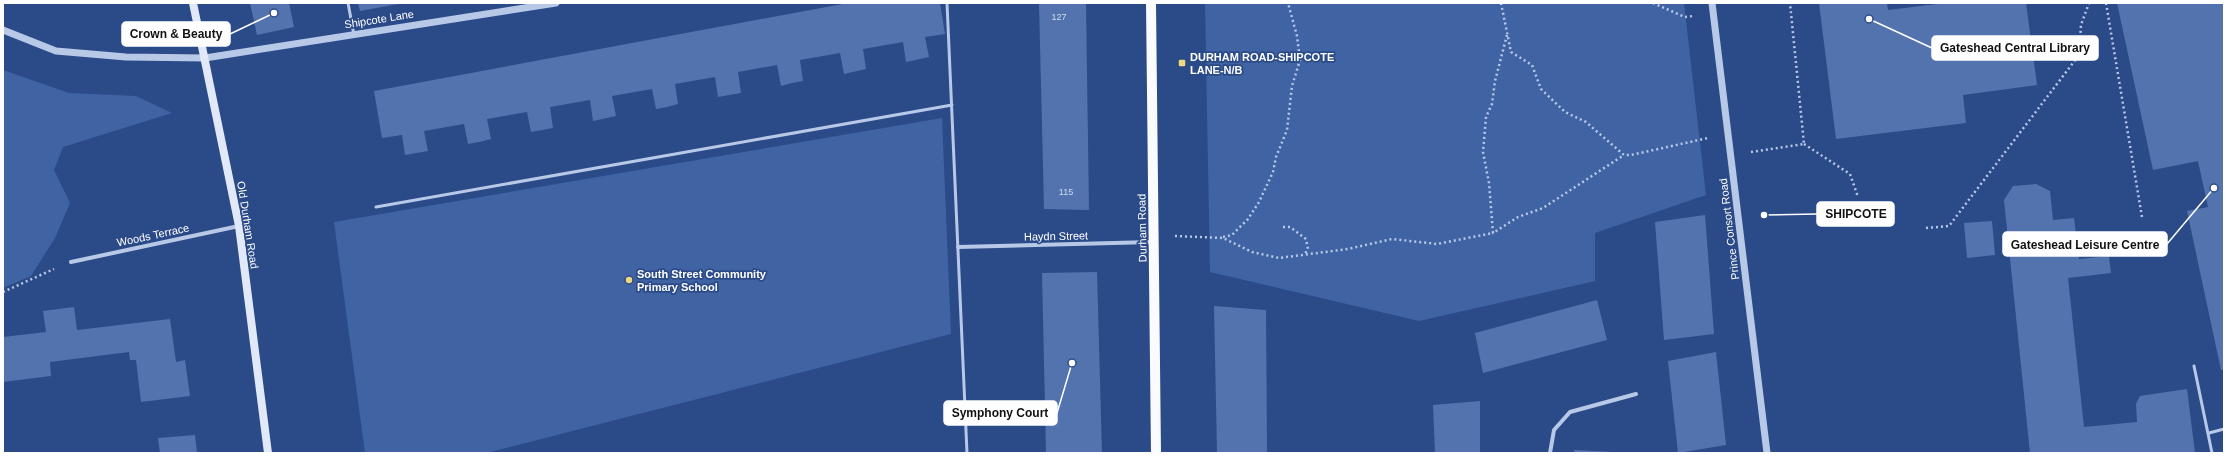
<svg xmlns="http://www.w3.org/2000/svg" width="2227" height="456" viewBox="0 0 2227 456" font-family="Helvetica,sans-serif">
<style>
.green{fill:#4063a4}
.building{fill:#5373af}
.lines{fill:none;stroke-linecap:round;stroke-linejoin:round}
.path{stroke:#b8c9e8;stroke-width:2.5;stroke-dasharray:2 3;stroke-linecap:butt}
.service{stroke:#b8c9e8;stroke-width:3}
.minor{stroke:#b8c9e8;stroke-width:4}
.tertiary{stroke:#b8c9e8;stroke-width:7}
.secondary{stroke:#e1e9f8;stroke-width:8}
.primary{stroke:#f9fbfe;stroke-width:10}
.poi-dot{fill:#eed97f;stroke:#2b4a88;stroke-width:1.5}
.labels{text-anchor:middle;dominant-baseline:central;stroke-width:3.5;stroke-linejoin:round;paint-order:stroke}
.number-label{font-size:9px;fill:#d4dceb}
.street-label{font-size:11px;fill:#fff;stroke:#2b4a88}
.poi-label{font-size:11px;font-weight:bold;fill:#fff;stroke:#2b4a88;text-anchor:start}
.leader{fill:none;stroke:#fff;stroke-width:1.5}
.callout-dot{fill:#fff;stroke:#2b4a88;stroke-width:1.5}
.callout{fill:#fff;stroke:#fff;stroke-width:1.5}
.callout-label{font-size:12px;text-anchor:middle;font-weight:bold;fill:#111}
</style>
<rect width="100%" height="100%" fill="#2b4a88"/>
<path class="green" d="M 1205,3 L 1684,3 L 1706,195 L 1595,233 L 1595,281 L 1419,321 L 1210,272 Z
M 3,70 L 69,93 L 136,96 L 172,113 L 63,147 L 54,170 L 70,203 L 55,238 L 31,276 L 3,288 Z
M 942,118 L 951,334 L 487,453 L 365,453 L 334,222 Z"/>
<path class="building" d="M 250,3 L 289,3 L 294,27 L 257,35 Z
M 358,3 L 398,3 L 398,4 L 360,11 Z
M 848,3 L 940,3 L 945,34 L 925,37 L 929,57 L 906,62 L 903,42 L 863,49 L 866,69 L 844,74 L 840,53 L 800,60 L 803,81 L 792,83 L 781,86 L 777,65 L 738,72 L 741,93 L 718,97 L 715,77 L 675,84 L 678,104 L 667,107 L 656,109 L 652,89 L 612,96 L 616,116 L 593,121 L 590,100 L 550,107 L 553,128 L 531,132 L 527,112 L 487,119 L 491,139 L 479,142 L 468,144 L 464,124 L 424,131 L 428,151 L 405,155 L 402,135 L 382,138 L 374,91 Z
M 1039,3 L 1086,3 L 1089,210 L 1044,209 Z
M 1819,3 L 1887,3 L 1888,10 L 1945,3 L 2026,3 L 2037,85 L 1963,95 L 1966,123 L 1836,139 Z
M 2117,3 L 2224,3 L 2224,370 L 2221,370 L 2187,211 L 2208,207 L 2198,161 L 2153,170 Z
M 2036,184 L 2050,191 L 2053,220 L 2074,218 L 2079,259 L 2109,256 L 2111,273 L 2068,278 L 2084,427 L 2137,422 L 2136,404 L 2140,396 L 2187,389 L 2195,453 L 2030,453 L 2004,200 L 2013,186 Z
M 1705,215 L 1714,334 L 1664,340 L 1655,222 Z
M 1992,221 L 1995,255 L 1967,258 L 1964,223 Z
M 1097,272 L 1102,453 L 1046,453 L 1042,273 Z
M 1597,300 L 1607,340 L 1483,373 L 1475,333 Z
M 1214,306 L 1266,310 L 1267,453 L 1217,453 Z
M 74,307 L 77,330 L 170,319 L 176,362 L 185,360 L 190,396 L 141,402 L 136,360 L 130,360 L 129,352 L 50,362 L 51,376 L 3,382 L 3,337 L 46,332 L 43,311 Z
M 1716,352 L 1726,445 L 1678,453 L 1668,361 Z
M 1480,401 L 1480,453 L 1435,453 L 1433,405 Z
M 195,435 L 197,453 L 160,453 L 158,438 Z
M 1574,450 L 1613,452 L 1613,453 L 1574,453 Z"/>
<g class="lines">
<path class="path" d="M 1501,3 L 1511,52 L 1532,65 L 1541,89 L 1565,112 L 1586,122 L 1624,155 L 1631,155 L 1708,138
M 1653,3 L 1685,17 L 1693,16
M 2106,3 L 2142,217
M 1507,35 L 1495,81 L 1492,104 L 1486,117 L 1483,152 L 1489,183 L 1493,233 L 1518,217 L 1543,208 L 1624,155
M 1804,144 L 1850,174 L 1858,197
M 1751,152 L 1804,144 L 1790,3
M 1283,227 L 1290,227 L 1306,239 L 1308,249 L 1304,255
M 1926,228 L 1949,226 L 2079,55 L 2081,25 L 2089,3
M 1175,236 L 1223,238 L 1252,252 L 1279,258 L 1348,249 L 1392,239 L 1437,244 L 1493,233
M 1223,237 L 1232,235 L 1248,219 L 1259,202 L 1273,172 L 1276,157 L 1287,130 L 1292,86 L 1300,60 L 1297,36 L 1288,3
M 3,292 L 54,269"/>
<path class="service" d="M 348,3 L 354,35
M 947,3 L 967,453
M 376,207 L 952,105
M 2194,366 L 2212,453
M 2209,433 L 2224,429"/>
<path class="minor" d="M 958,247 L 1153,242
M 71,262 L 239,226
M 1550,453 L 1554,430 L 1570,412 L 1636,394"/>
<path class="tertiary" d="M 1712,3 L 1767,453
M 3,30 L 56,51 L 126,57 L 205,58 L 556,3"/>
<path class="secondary" d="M 193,3 L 239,226 L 268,453"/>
<path class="primary" d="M 1151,3 L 1156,453"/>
</g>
<g class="poi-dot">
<rect x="1178" y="59" width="8" height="8" rx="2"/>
<circle cx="629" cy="280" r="4"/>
</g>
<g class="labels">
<g class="number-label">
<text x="1059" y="17">127</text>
<text x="1066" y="192">115</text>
</g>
<g class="street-label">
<text transform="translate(379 19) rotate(-9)">Shipcote Lane</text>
<text transform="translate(248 225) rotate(81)">Old Durham Road</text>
<text transform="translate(1142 228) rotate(-91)">Durham Road</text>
<text transform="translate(1729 229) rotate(-97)">Prince Consort Road</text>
<text transform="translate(153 235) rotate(-12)">Woods Terrace</text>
<text transform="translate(1056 236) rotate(-1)">Haydn Street</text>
</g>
<g class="poi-label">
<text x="1190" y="57">DURHAM ROAD-SHIPCOTE<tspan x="1190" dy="13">LANE-N/B</tspan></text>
<text x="637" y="274">South Street Community<tspan x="637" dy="13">Primary School</tspan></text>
</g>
</g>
<path class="leader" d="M274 13L230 34M1869 19L1932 48M1764 215L1817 214M2214 188L2167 244M1072 363L1057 413"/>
<g class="callout-dot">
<circle cx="274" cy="13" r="4"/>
<circle cx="1869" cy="19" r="4"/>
<circle cx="1764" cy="215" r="4"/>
<circle cx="2214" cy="188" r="4"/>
<circle cx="1072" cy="363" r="4"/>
</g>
<g class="callout">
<rect x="122" y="22" width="108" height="24" rx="4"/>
<rect x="1932" y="36" width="166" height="24" rx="4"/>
<rect x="1817" y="202" width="77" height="24" rx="4"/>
<rect x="2003" y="232" width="164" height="24" rx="4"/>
<rect x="944" y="401" width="113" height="24" rx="4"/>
</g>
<g class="callout-label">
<text x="176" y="38">Crown &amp; Beauty</text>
<text x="2015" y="52">Gateshead Central Library</text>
<text x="1856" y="218">SHIPCOTE</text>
<text x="2085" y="249">Gateshead Leisure Centre</text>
<text x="1000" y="417">Symphony Court</text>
</g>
<rect width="2227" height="456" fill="none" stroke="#ffffff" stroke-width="8"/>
</svg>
